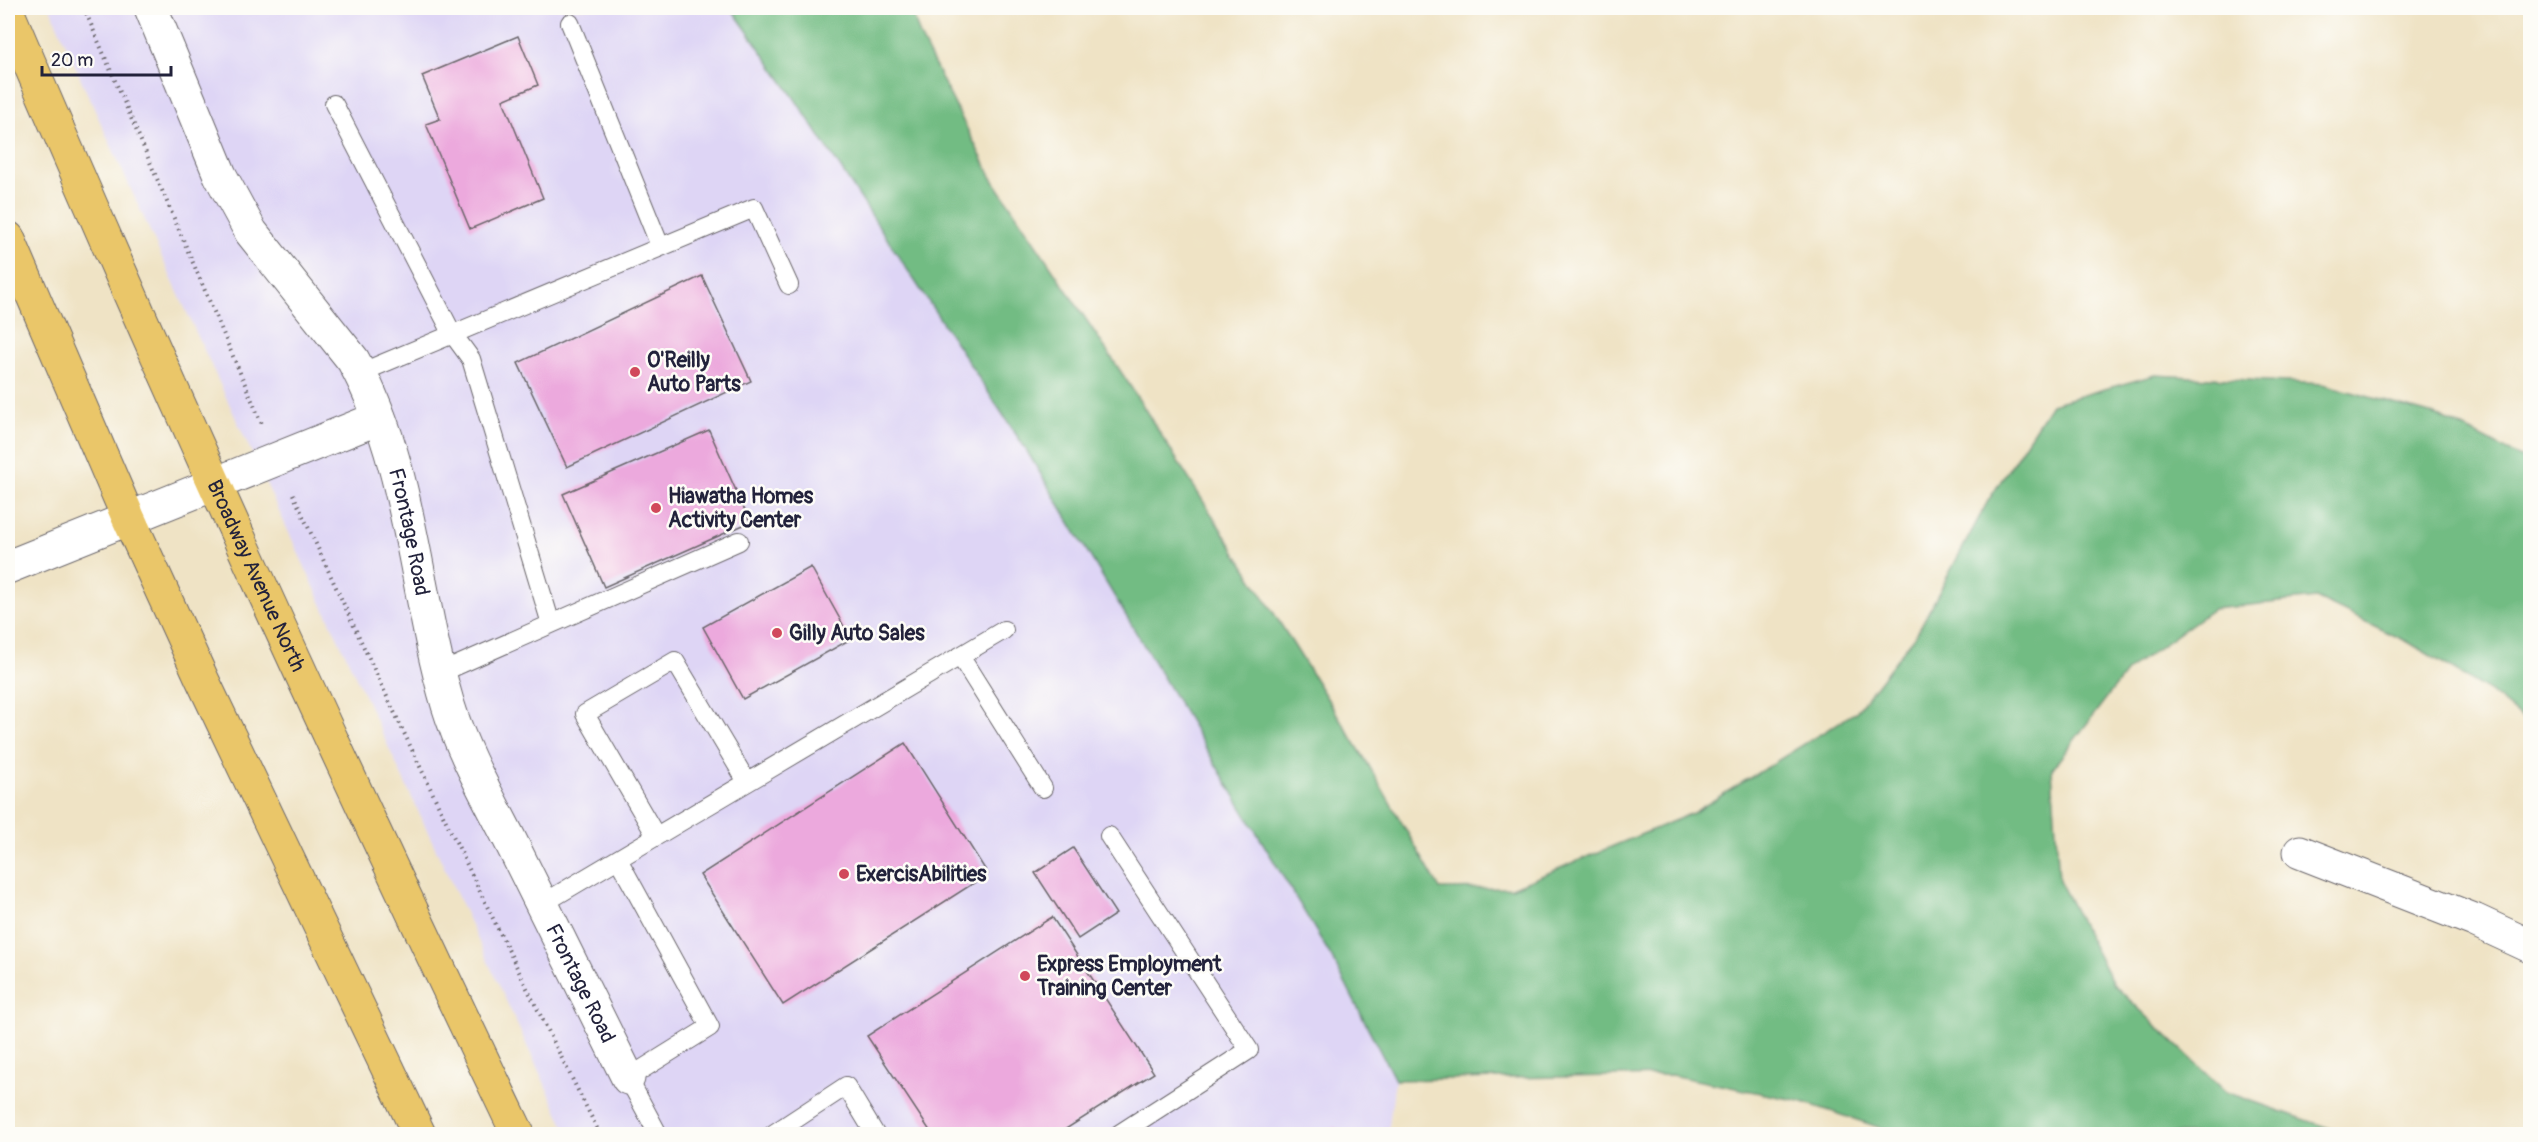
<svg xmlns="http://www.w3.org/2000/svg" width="2538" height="1142" viewBox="0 0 2538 1142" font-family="Pangolin,sans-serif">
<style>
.built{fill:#ded5f5}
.forest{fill:#72bc83;stroke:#4a6f5f;stroke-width:1.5}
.building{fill:#eca9dd}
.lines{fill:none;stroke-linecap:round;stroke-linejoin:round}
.service-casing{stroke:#6a666b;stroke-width:20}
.minor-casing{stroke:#6a666b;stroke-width:35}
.primary-casing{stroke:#6a666b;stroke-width:35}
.path{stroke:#6a666b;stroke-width:4;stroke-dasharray:1.5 4.5;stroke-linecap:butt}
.service{stroke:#fff;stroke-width:18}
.minor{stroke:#fff;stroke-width:33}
.primary{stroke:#eac669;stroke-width:33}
.poi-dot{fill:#d1495b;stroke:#fdfcf7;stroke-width:2}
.labels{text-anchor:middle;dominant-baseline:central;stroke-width:5;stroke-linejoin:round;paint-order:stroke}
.poi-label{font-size:21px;font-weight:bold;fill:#22223b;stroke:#fdfcf7;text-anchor:start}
.street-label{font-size:21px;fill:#22223b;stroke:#fdfcf7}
</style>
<rect width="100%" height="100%" fill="#fdfcf7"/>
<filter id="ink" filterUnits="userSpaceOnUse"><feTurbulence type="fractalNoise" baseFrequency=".0167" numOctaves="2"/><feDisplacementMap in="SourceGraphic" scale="12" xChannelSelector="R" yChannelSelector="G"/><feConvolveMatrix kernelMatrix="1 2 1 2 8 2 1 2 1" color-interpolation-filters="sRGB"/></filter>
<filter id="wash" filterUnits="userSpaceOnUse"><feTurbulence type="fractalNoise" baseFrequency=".008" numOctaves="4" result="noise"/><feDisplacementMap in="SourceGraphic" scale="24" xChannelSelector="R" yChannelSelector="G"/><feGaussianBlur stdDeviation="1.35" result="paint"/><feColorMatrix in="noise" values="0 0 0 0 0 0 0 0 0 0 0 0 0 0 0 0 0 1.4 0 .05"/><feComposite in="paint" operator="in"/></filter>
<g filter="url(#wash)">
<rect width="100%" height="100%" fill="#efe3c5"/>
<path class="built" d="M 50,8 L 731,8 L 793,96 L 1025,448 L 1331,956 L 1395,1080 L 1388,1134 L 568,1134 L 199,339 L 83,84 Z"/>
<path class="forest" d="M 731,8 L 911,8 L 920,36 L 992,178 L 1127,381 L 1255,583 L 1365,759 L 1440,889 L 1512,888 L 1693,813 L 1856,712 L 1917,633 L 1988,501 L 2051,404 L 2155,375 L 2323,384 L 2441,417 L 2530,462 L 2530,725 L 2489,691 L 2408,642 L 2316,598 L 2213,609 L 2128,670 L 2052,769 L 2059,880 L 2113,984 L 2226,1092 L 2346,1134 L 1899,1134 L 1800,1101 L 1671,1075 L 1395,1080 L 1331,956 L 1025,448 L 793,96 Z"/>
<g id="blocks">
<path class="building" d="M 518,36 L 538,85 L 503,100 L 543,198 L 470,229 L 426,124 L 440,119 L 422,76 Z
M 702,276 L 751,381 L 567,467 L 518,363 Z
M 709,430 L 750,522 L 604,587 L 563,494 Z
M 811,567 L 851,639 L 743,699 L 703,627 Z
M 905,743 L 988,874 L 783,1005 L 700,875 Z
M 1073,848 L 1116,914 L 1078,939 L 1035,873 Z
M 1052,917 L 1154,1073 L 1058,1134 L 932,1134 L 867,1036 Z
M 1335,1127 L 1339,1134 L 1323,1134 Z"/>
</g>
</g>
<g filter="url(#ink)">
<use href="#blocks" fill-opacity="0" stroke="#6a666b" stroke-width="1.5"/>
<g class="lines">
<g class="service-casing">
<path id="service" d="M 570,23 L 660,246
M 334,104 L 452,333 L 471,359 L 551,624
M 360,373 L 754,208 L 789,285
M 960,656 L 1043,788
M 440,673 L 739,541
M 656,836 L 585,714 L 675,661 L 747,782
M 1109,836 L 1249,1050 L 1119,1134
M 618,859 L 710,1027 L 628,1078 L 658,1134
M 542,904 L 1004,630
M 773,1134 L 846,1086 L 875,1134"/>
</g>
<g class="minor-casing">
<g id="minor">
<path id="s1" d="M 151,8 L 220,175 L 251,232 L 353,360 C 412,466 414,591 448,705 C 462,751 487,795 509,838 C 548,918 588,998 628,1078"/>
<path d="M 8,567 L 379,418"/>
<path d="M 2300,852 L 2474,920 L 2530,946"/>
</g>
</g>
<g class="primary-casing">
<g id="primary">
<path id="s2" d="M 8,13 C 169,391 340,764 518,1134"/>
<path d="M 8,238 L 128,517 L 202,679 L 419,1134"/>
</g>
</g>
<path class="path" d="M 84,8 L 262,424
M 293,494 C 392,710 493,923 600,1134"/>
<use href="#service" class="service"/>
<use href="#minor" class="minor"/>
<use href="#primary" class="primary"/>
</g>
</g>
<g class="poi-dot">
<circle cx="635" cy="372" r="6"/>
<circle cx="656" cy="508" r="6"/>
<circle cx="777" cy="633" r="6"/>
<circle cx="844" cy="874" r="6"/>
<circle cx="1025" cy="976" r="6"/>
</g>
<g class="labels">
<g class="poi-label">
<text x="647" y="360">O'Reilly<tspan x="647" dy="24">Auto Parts</tspan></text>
<text x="668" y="496">Hiawatha Homes<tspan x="668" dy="24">Activity Center</tspan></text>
<text x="789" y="633">Gilly Auto Sales</text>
<text x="856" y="874">ExercisAbilities</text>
<text x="1037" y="964">Express Employment<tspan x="1037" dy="24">Training Center</tspan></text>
</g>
<g class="street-label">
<text stroke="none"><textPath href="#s1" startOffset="591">Frontage Road</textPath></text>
<text stroke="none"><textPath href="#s2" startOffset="615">Broadway Avenue North</textPath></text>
<text stroke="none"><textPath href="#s1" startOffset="1077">Frontage Road</textPath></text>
</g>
</g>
<rect width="2538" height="1142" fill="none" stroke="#fdfcf7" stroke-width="30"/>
<path d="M42 66v9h129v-9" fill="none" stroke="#22223b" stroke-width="3"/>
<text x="51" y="66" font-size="18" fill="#22223b" stroke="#fdfcf7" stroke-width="4.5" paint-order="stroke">20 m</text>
</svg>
